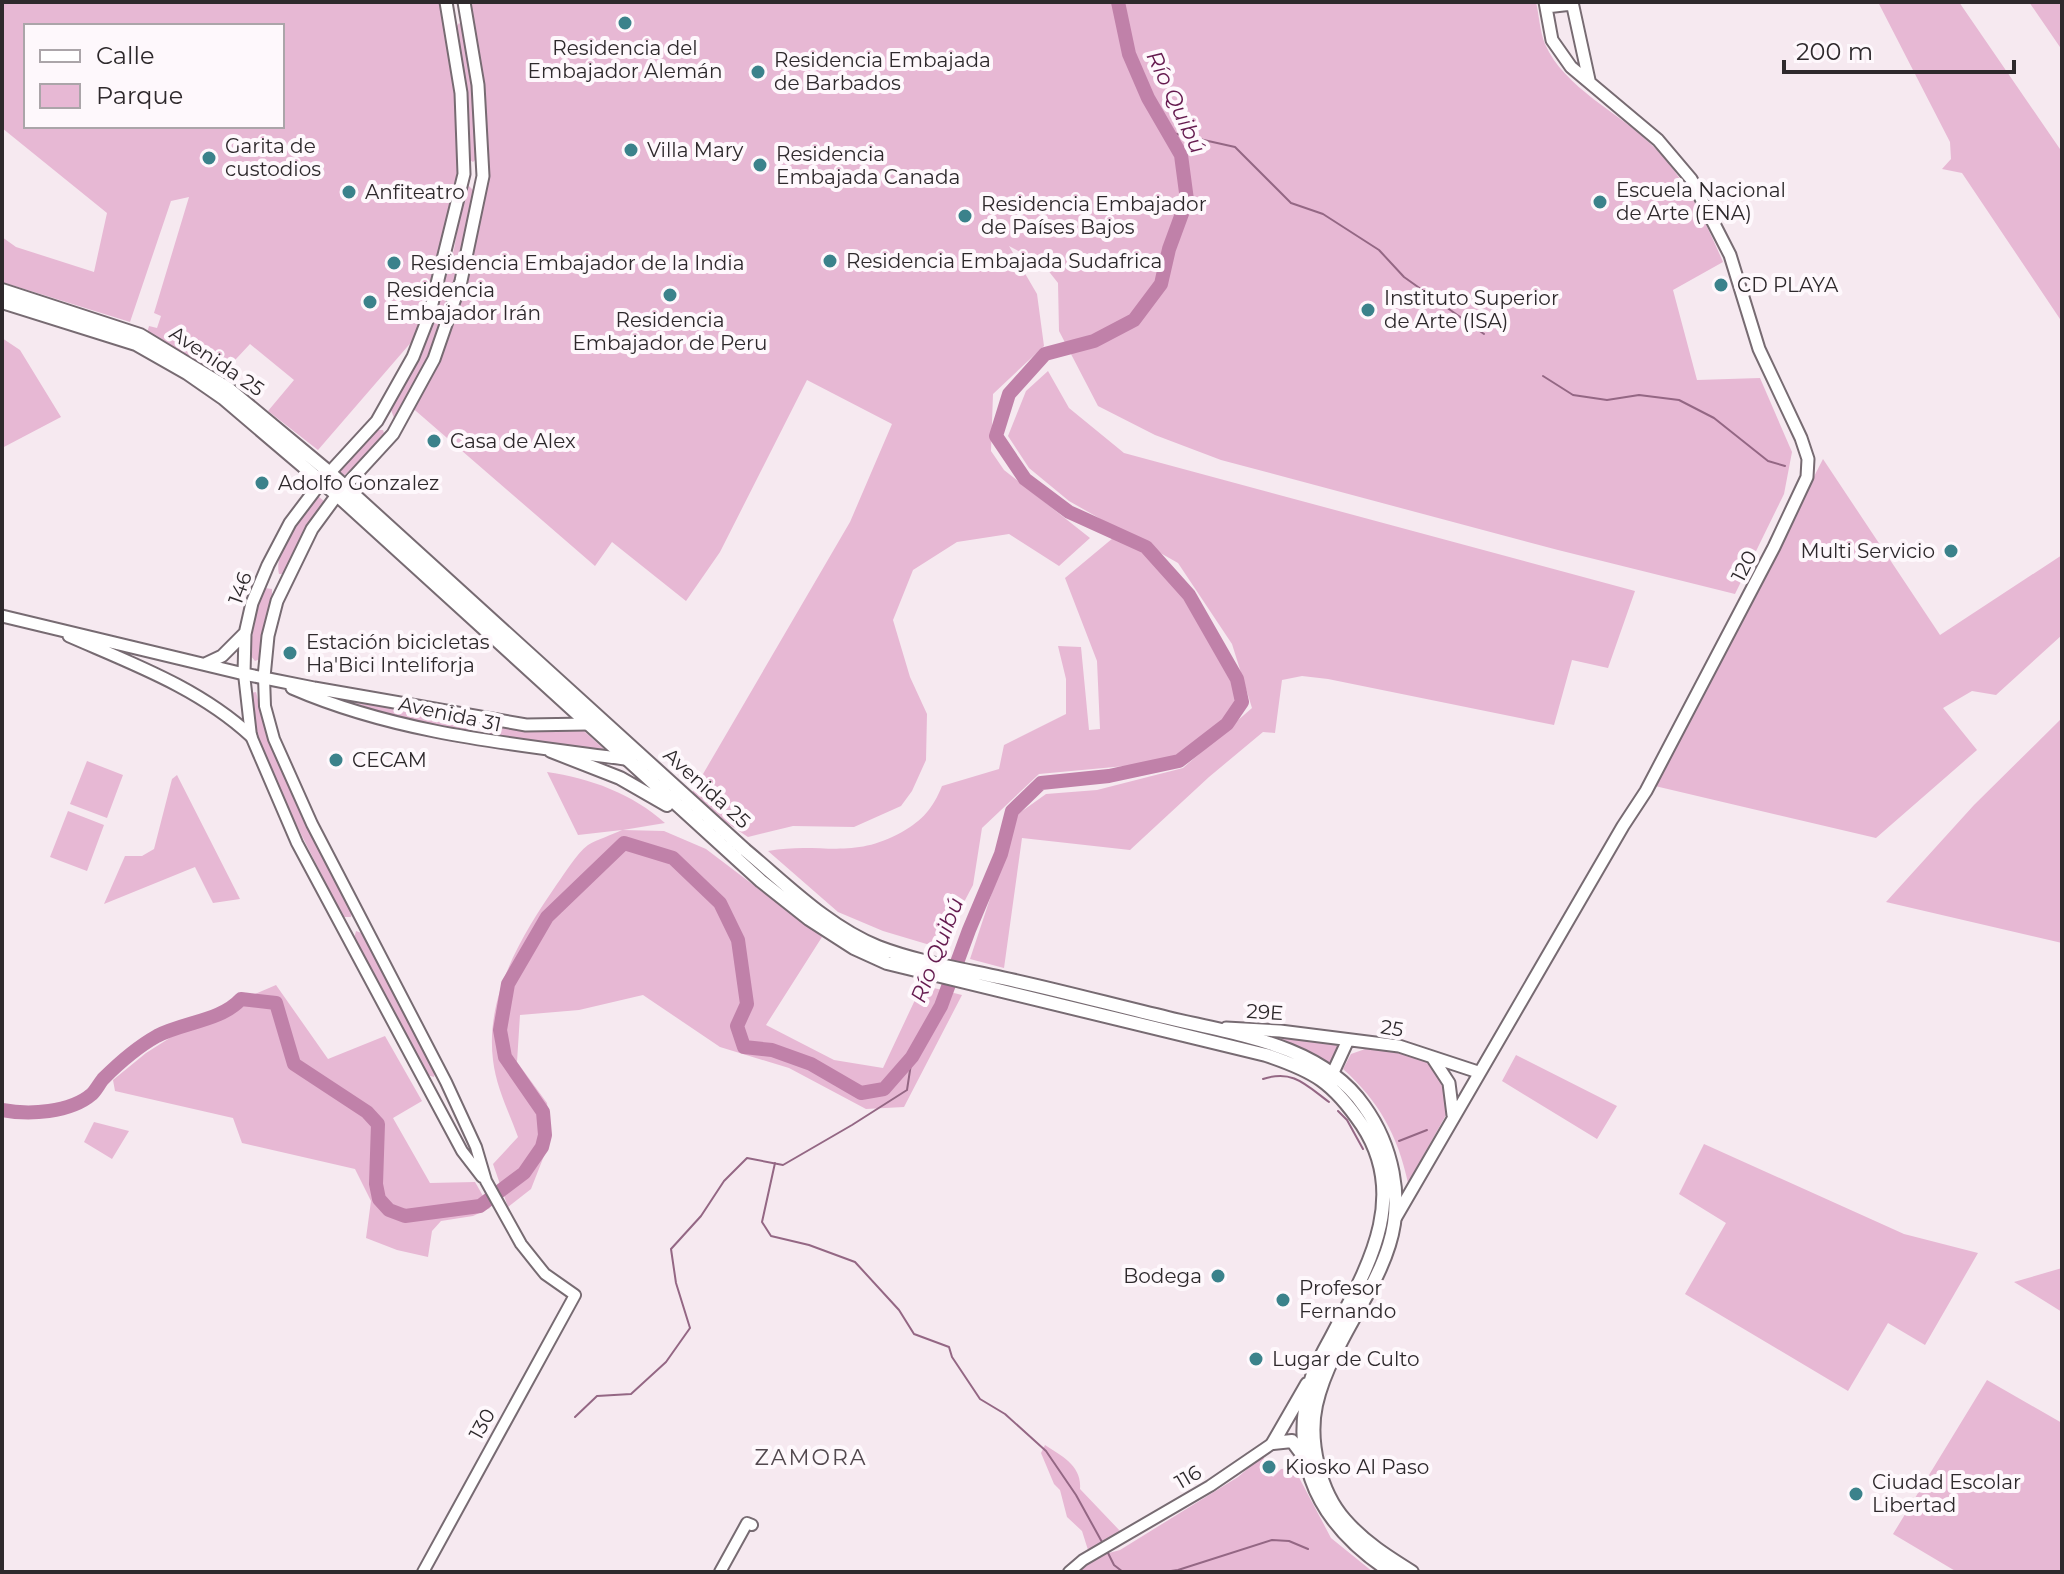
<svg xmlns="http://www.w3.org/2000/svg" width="2064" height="1574" viewBox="0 0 2064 1574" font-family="Montserrat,sans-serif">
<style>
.green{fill:#e7b8d4;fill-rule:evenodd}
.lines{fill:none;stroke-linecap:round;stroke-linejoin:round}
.stream{stroke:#946784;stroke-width:2}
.river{stroke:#c081a9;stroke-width:14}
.tertiary-casing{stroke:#776b72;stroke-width:14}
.secondary-casing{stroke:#776b72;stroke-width:15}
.primary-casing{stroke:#776b72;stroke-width:16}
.tertiary{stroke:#fff;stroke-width:10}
.secondary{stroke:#fff;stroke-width:11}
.primary{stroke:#fff;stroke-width:12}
.poi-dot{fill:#3b828b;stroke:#fef8fc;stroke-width:3}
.labels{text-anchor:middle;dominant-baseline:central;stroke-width:8;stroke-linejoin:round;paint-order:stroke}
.poi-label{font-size:20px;fill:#2e292c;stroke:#fef8fc;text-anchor:start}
.street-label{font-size:20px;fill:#2e292c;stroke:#fef8fc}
.water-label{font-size:22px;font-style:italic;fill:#64194e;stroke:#fef8fc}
.neighbourhood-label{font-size:22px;letter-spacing:2px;fill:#52484e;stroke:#fef8fc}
</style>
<rect width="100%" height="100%" fill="#f6e9f0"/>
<path class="green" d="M 2,2 L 442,2 L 458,93 L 461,174 L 434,284 L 414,339 L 318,450 L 268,411 L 294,380 L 250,344 L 222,374 L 147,333 L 149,326 L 157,328 L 161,316 L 154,313 L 189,197 L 171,201 L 130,322 L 2,282 L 2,237 L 16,247 L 94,272 L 107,213 L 2,128 ZM 26,26 L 282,26 L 282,126 L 26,126 Z
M 464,2 L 1536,2 C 1539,15 1540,32 1545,44 C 1564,88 1620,113 1653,146 C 1686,179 1705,220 1723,262 L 1673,290 L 1697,380 L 1760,378 L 1792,452 L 1784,494 L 1735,594 L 1558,550 L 1221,460 L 1155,435 L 1098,406 L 1059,331 L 1058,283 L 1043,264 L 1009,246 L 1037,294 L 1044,346 L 993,394 L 991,451 L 1004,470 L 1090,538 L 1059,566 L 1009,534 L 957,542 L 913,570 L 893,620 L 910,677 L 927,714 L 926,760 L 912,791 L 901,806 L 854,827 L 793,826 L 748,837 L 689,798 L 850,522 L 892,424 L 807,380 L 720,552 L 686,601 L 612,542 L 595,566 L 409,405 L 461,281 L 483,176 Z
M 1878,2 L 1959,2 L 2062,152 L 2062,322 L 1962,173 L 1942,169 L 1951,159 L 1950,142 Z
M 2029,2 L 2062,2 L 2062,50 Z
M 459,23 L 464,27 L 473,89 L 476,159 L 473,162 L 468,159 L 455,29 Z
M 469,186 L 474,191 L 454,279 L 429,356 L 398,416 L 394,418 L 391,410 L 417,364 L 429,335 L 454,249 L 465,188 Z
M 2,338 L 20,350 L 61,417 L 2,448 Z
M 1048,371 L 1069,408 L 1124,453 L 1635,591 L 1608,668 L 1572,660 L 1554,725 L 1328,679 L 1302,676 L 1282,680 L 1275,733 L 1263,732 L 1209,777 L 1130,850 L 1022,838 L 1004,968 L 970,959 L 1018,814 L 1046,794 L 1097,790 L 1183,768 L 1252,708 L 1232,644 L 1178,563 L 1069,501 L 1029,468 L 1008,436 L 1026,391 Z
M 378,430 L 383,430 L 385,436 L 343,477 L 338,470 Z
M 1823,459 L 1940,635 L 2062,555 L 2062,635 L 1996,695 L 1972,691 L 1943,708 L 1977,750 L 1876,838 L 1655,786 Z
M 318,496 L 325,502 L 309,524 L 284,574 L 279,574 C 273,551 304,513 318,496 Z
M 1113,538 C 1123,541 1140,543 1148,550 C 1182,579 1232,658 1242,702 L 1227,724 L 1179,761 L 1039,774 L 982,828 L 973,885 L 940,948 L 883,931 L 838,912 L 768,851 C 820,841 850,861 902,832 C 923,820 933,808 942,786 L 999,769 L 1004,745 L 1066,714 L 1066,679 L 1058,646 L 1081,647 L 1089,730 L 1100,729 L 1097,661 L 1065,578 Z
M 265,588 L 272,589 L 272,596 L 264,623 L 260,659 L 255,661 L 250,655 C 252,631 256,610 265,588 Z
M 256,692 L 269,742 L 295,801 L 352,911 L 351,917 L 343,917 L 267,767 L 257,731 L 251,693 Z
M 343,699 L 470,720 L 474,727 C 457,741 367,707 343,699 Z
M 2062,718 L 2062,943 L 1886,902 L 1974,805 Z
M 494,724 L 526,730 L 584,731 L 605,750 L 494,738 L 489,736 L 489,726 Z
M 87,761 L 123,775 L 107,818 L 70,804 Z
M 547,772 C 590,778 633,794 665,823 L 623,830 L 664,831 L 706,849 L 822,937 L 766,1025 L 834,1060 L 883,1068 L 922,985 L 962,995 L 904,1107 L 866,1109 L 789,1068 L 720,1047 L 643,995 L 579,1010 L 520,1015 L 517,1062 L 547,1103 L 551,1138 L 531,1189 L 508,1207 L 493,1164 L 518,1137 C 509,1112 496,1087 493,1060 C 485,995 522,935 557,884 C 566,872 576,854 588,845 C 598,839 612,835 622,830 L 578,835 Z
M 177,775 L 240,899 L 213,903 L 195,867 L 104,904 L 125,856 L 142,856 L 154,849 L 172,779 Z
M 68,811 L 104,825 L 87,871 L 50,857 Z
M 356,931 L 364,934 L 435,1070 L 434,1077 L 427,1075 L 354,939 Z
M 276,985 L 328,1059 L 385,1036 L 422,1101 L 393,1118 L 430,1183 L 475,1182 L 490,1208 L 473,1216 L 441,1221 L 432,1231 L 428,1257 L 397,1250 L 366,1238 L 371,1201 L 355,1169 L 242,1143 L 233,1118 L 115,1091 L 113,1080 L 146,1053 L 176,1034 L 194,1017 L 224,1007 L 239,995 L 255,994 Z
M 1260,1035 L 1326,1041 L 1342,1046 L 1332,1064 L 1300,1048 Z
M 1368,1048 L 1415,1054 L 1425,1059 L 1435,1069 L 1447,1098 L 1446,1115 L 1408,1183 C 1398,1136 1379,1101 1343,1069 L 1351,1054 Z
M 1516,1055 L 1617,1106 L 1597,1139 L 1502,1081 Z
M 94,1122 L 129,1131 L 112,1159 L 84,1142 Z
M 1704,1144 L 1904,1234 L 1978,1253 L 1925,1345 L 1888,1323 L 1848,1391 L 1685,1294 L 1726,1223 L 1679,1194 Z
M 2062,1268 L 2062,1312 L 2014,1282 Z
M 1987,1380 L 2062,1423 L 2062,1572 L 1957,1572 L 1893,1534 Z
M 1045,1445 C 1062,1456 1082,1466 1080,1489 L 1121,1532 L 1088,1550 L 1082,1531 L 1067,1517 L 1060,1490 L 1054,1484 L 1041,1453 Z
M 1262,1456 L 1265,1460 L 1263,1466 L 1273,1477 L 1281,1469 L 1294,1468 L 1331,1538 L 1373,1572 L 1075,1572 L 1083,1560 L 1120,1550 L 1238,1477 Z"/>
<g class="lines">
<path class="stream" d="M 1168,132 L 1235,147 L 1291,203 L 1323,214 L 1379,250 L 1404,277 L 1484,334
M 1543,376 L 1573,395 L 1607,400 L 1639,395 L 1679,400 L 1714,418 L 1768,461 L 1785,466
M 1263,1079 C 1293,1069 1306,1085 1329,1102
M 1338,1111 L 1347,1120 L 1363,1149
M 1399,1141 L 1427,1130
M 775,1163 L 762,1222 L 771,1236 L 809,1245 L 855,1262 L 899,1310 L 914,1334 L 949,1347 L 952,1357 L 980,1399 L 1005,1414 L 1046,1451 L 1076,1495 L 1102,1542
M 575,1417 L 597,1396 L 631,1394 L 666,1362 L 690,1328 L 676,1283 L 671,1249 L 701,1216 L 724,1181 L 747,1158 L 783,1165 L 852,1125 L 907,1090 L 912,1057
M 1107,1551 L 1114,1565 L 1123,1572
M 1164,1572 L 1178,1570 L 1272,1540 L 1289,1541 L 1308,1549"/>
<path class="river" d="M 2,1110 C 29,1115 70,1113 92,1094 C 96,1090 99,1084 103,1079 C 118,1064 139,1046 157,1036 C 184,1022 221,1021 241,999 L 276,1003 L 294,1064 L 367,1112 L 378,1124 L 376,1184 L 379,1199 L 389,1210 L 405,1216 L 480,1206 L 524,1173 L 542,1147 L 545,1135 L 543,1112 L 505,1057 L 500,1030 L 508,984 L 547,917 L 624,843 L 673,858 L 720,903 L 738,940 L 747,1004 L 737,1026 L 744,1047 L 772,1050 L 811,1064 L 861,1093 L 884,1089 L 912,1057 L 941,1006 L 969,930 L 1001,854 L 1012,811 L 1041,783 L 1109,776 L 1179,761 L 1227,724 L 1242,702 L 1237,679 L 1189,595 L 1146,547 L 1069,512 L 1025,479 L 996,436 L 1009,394 L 1045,354 L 1094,341 L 1134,320 L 1161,284 L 1169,249 L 1187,200 L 1181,155 L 1148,98 L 1129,54 L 1118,2"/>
<g class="tertiary-casing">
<path id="tertiary" d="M 244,674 L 251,736 L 297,843 L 462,1151 L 482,1177
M 264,677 L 265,706 L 274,739 L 312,824 L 446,1082 L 476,1147 L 486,1181 L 521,1244 L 545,1274 L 575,1295 L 423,1572
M 720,1572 L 747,1523 L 752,1525
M 1069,1572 L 1083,1560 L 1210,1486 L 1273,1443"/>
</g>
<g class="secondary-casing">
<path id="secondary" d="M 1572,2 L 1589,80
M 1546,7 L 1572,4
M 2,616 L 244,674 L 314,688 L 526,725 L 588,724
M 69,636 C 133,664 199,688 251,736
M 205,664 L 222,656 L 244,634
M 244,674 L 245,634 L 252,603 L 268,565 L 290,523 L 321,482 L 377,421 L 413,357 L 429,316 L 464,174 L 461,93 L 446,2
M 264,677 L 268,636 L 277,601 L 312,529 L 337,495 L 393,434 L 434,359 L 461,281 L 483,176 L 478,85 L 464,2
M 292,688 C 398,734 512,744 625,759
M 1226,1028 L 1280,1031 L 1399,1046 L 1478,1072
M 1432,1057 L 1449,1083 L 1453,1115
M 1330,1079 L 1348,1040
M 1396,1217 L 1623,826 L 1646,791 L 1774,547 L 1807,477 L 1808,459 L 1801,438 L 1759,349 L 1730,255 L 1691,179 L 1658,140 L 1571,67 L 1552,40 L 1545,2"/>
</g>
<g class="primary-casing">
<path id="primary" d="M 2,290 L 140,335 L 229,389 L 330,473 L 745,850 C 786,884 828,927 878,947 C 917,962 961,969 1002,978 C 1058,990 1113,1005 1168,1018 C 1235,1034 1322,1045 1364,1106 C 1392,1145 1404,1198 1389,1245 C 1377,1284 1352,1317 1335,1354 C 1327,1370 1320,1387 1316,1405 C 1308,1442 1320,1492 1345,1520 C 1364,1542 1388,1557 1412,1572
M 2,302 L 136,344 L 187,373 L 223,398 L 337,495 L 761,881 L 809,919 L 854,948 L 887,963 L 1266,1055 C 1314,1071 1333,1082 1362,1125 C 1409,1196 1369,1265 1335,1330 C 1327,1346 1316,1363 1311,1380 C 1287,1465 1321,1526 1391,1572
M 551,751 L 620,778 L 667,805
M 1273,1443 L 1307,1384
M 1273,1443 L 1292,1441 L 1304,1457"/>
</g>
<use href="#tertiary" class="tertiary"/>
<use href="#secondary" class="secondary"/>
<use href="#primary" class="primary"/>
</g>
<g class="poi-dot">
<circle cx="625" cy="23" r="8"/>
<circle cx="758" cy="72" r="8"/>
<circle cx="631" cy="150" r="8"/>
<circle cx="209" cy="158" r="8"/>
<circle cx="760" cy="165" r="8"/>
<circle cx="349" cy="192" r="8"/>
<circle cx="1600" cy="202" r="8"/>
<circle cx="965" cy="216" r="8"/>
<circle cx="830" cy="261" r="8"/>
<circle cx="394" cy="263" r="8"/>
<circle cx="1721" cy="285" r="8"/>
<circle cx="670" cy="295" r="8"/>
<circle cx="370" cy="302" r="8"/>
<circle cx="1368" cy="310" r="8"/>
<circle cx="434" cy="441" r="8"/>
<circle cx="262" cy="483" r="8"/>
<circle cx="1951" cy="551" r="8"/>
<circle cx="290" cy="653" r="8"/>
<circle cx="336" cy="760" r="8"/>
<circle cx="1218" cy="1276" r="8"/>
<circle cx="1283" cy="1300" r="8"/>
<circle cx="1256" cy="1359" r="8"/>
<circle cx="1269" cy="1467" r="8"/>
<circle cx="1856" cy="1494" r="8"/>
</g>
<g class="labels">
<g class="poi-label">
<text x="625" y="48" text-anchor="middle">Residencia del<tspan x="625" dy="23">Embajador Alemán</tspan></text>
<text x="774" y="60">Residencia Embajada<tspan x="774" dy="23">de Barbados</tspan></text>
<text x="225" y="146">Garita de<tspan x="225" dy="23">custodios</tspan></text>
<text x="647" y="150">Villa Mary</text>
<text x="776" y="154">Residencia<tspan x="776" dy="23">Embajada Canada</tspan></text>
<text x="1616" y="190">Escuela Nacional<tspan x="1616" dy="23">de Arte (ENA)</tspan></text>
<text x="365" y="192">Anfiteatro</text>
<text x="981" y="204">Residencia Embajador<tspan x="981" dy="23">de Países Bajos</tspan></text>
<text x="846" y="261">Residencia Embajada Sudafrica</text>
<text x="410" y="263">Residencia Embajador de la India</text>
<text x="1737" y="285">CD PLAYA</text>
<text x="386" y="290">Residencia<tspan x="386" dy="23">Embajador Irán</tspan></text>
<text x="1384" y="298">Instituto Superior<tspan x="1384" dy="23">de Arte (ISA)</tspan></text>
<text x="670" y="320" text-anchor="middle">Residencia<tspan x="670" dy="23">Embajador de Peru</tspan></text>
<text x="450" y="441">Casa de Alex</text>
<text x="278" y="483">Adolfo Gonzalez</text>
<text x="1935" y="551" text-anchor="end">Multi Servicio</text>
<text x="306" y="642">Estación bicicletas<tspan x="306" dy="23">Ha'Bici Inteliforja</tspan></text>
<text x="352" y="760">CECAM</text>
<text x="1202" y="1276" text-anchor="end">Bodega</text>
<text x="1299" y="1288">Profesor<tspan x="1299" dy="23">Fernando</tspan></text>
<text x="1272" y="1359">Lugar de Culto</text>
<text x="1285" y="1467">Kiosko Al Paso</text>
<text x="1872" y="1482">Ciudad Escolar<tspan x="1872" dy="23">Libertad</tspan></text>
</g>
<g class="street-label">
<text transform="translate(217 361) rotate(34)">Avenida 25</text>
<text transform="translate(1744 566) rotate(-63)">120</text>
<text transform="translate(240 588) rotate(-70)">146</text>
<text transform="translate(450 714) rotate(12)">Avenida 31</text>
<text transform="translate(707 788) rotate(42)">Avenida 25</text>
<text transform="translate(1265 1012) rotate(4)">29E</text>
<text transform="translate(1392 1028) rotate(9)">25</text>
<text transform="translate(482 1424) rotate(-61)">130</text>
<text transform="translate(1188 1477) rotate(-30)">116</text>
</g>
<g class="water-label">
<text transform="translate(1176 102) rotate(65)">Río Quibú</text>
<text transform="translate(937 950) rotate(-69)">Río Quibú</text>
</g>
<g class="neighbourhood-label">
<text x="811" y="1457">ZAMORA</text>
</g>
</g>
<rect width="2064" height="1574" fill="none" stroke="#2e292c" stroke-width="8"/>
<rect x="24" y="24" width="260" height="104" fill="#fef8fc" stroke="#aba5a9" stroke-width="2"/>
<rect x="40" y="50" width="40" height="12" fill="#ffffff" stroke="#aba5a9" stroke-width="2"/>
<text x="96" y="64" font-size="24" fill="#2e292c">Calle</text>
<rect x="40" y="84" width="40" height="24" fill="#e7b8d4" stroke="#aba5a9" stroke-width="2"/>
<text x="96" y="104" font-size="24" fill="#2e292c">Parque</text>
<path d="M1784 60v12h230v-12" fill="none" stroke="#2e292c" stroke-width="4"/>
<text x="1796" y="60" font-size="24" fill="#2e292c" stroke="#fef8fc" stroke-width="6" paint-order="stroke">200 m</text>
</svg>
